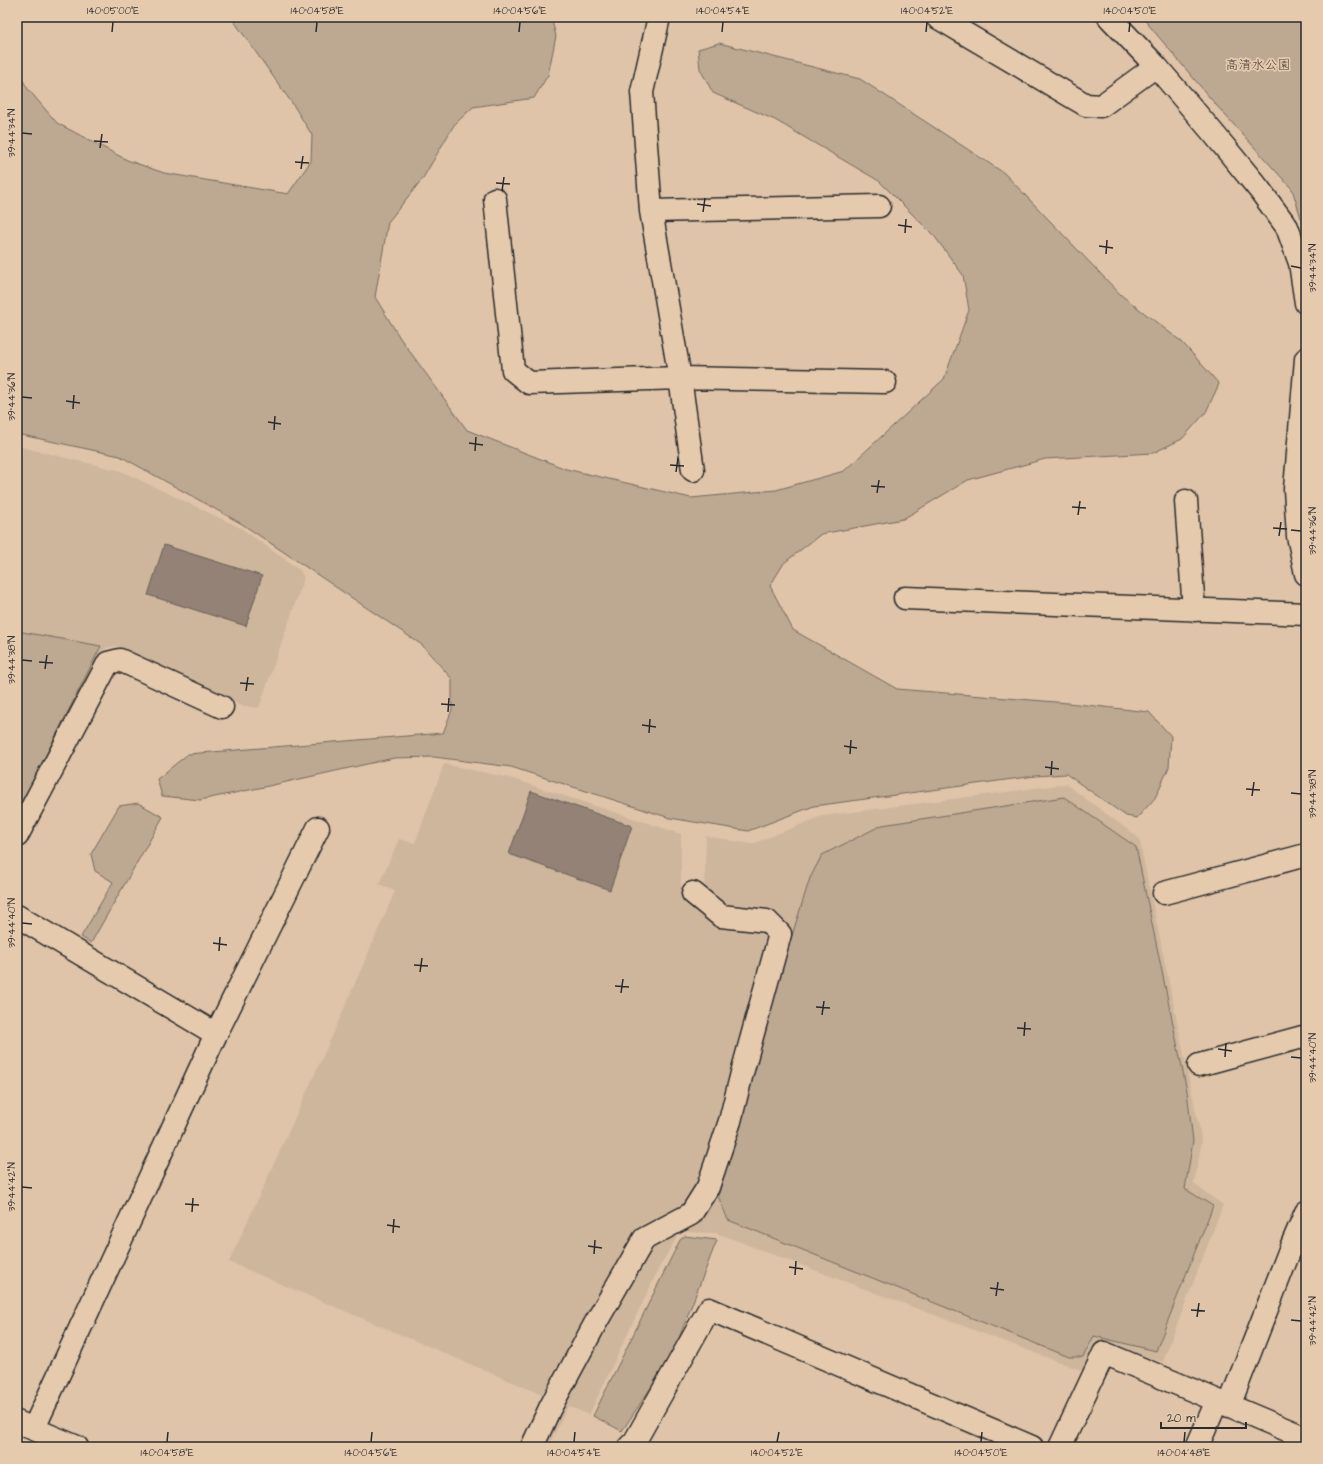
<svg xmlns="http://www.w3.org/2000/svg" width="1323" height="1464" viewBox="0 0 1323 1464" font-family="'Architects Daughter','Klee One',sans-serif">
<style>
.built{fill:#ceb69d}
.green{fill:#bda892;stroke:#746a5e}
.water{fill:#938274;stroke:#695f57}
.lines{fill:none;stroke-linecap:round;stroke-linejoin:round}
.minor-casing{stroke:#2b2b2b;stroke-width:25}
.minor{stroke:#e6caae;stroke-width:22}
.ticks{fill:none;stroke:#2b2b2b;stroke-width:1.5}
.labels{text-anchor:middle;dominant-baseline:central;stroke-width:3.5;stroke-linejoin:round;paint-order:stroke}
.park-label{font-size:13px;fill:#413e3a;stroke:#e6caae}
.neatline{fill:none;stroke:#2b2b2b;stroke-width:1.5}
.ticks-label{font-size:10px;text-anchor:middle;fill:#2b2b2b}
</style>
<rect width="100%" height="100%" fill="#dfc4a9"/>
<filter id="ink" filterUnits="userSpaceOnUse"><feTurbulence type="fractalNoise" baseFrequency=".025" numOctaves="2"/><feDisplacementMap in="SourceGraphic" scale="8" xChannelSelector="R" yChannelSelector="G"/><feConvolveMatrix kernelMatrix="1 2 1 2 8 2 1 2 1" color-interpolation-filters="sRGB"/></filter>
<g filter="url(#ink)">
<path class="built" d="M 17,446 L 121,471 L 241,528 L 300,570 L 304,578 L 259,708 L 238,705 L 234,701 L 115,646 L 106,648 L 17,819 Z
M 444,764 L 510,778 L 681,834 L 681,894 L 704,892 L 706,836 L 752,844 L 822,816 L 1066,784 L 1139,838 L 1202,1141 L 1194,1184 L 1223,1205 L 1163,1362 L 1099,1343 L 1083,1371 L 716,1233 L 680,1232 L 660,1266 L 589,1415 L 568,1406 L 548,1447 L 519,1447 L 543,1395 L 229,1262 L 333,1034 L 395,891 L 379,884 L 399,839 L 415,843 Z"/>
<path class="green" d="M 231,17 L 551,17 L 556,36 L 548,75 L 534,98 L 473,107 L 454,125 L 423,178 L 388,222 L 375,297 L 400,338 L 467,430 L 566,469 L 691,498 L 776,490 L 844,471 L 944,379 L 969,310 L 963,275 L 935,237 L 879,181 L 775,120 L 713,93 L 700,69 L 698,49 L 719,43 L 860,79 L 1004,173 L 1121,295 L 1182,342 L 1219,384 L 1206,412 L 1182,439 L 1153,453 L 1045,459 L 968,480 L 903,519 L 821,534 L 784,563 L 770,586 L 793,630 L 897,689 L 1068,703 L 1149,712 L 1171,736 L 1169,767 L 1155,798 L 1137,818 L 1126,816 L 1066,774 L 1035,776 L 814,806 L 748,831 L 670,818 L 511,767 L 434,757 L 394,758 L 264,787 L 200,800 L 162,796 L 157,779 L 188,754 L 443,733 L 452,710 L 452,679 L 422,645 L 242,524 L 120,456 L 17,434 L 17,71 L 28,89 L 57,123 L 127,160 L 164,173 L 288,194 L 311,161 L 312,135 L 294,106 Z
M 1142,17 L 1306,17 L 1306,234 L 1292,189 L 1216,105 Z
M 17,631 L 101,646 L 17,813 Z
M 1064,797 L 1136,847 L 1187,1091 L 1193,1141 L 1185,1189 L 1213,1206 L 1156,1351 L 1094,1336 L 1083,1357 L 1069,1357 L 728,1220 L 718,1196 L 745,1102 L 751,1066 L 810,878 L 822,855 L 882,825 Z
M 138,803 L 163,817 L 91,943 L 81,937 L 113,882 L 95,871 L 91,854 L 119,806 Z
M 685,1236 L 717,1240 L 672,1356 L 622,1431 L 593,1416 L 680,1240 Z"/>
<path class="water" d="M 164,545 L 262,576 L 246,626 L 148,595 Z
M 531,791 L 632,826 L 610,890 L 509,854 Z"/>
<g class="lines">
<g class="minor-casing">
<path id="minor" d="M 659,17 L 642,92 L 651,211 L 680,378 L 885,382
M 937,17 L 1086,105 L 1101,106 L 1156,66
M 1109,17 L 1156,66 L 1214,134 L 1259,189 L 1287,227 L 1300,263 L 1306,303
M 495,199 L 513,370 L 529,383 L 680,378 L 693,470
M 651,211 L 879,206
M 1306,359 L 1295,489 L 1298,536 L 1306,574
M 1186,501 L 1194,610
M 905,598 L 1306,614
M 17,836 L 108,663 L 120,660 L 222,707
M 1164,893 L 1306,855
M 17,916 L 216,1034
M 1199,1065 L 1306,1036
M 1229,1406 L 1291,1247 L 1306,1212
M 17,1422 L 77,1447
M 34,1428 L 216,1034 L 318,828
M 532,1447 L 550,1408 L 595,1324 L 644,1239 L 691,1214 L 708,1187 L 730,1121 L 742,1073 L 780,934 L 767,921 L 721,916 L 693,893
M 629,1447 L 635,1441 L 709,1309 L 1032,1447
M 1060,1447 L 1104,1353 L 1306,1438
M 1197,1447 L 1217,1401"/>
</g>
<use href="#minor" class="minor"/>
</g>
</g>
<path class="ticks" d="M 112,32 L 113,22M 316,32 L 317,22M 519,32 L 520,22M 722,32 L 723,22M 926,32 L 927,22M 1129,32 L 1130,22M 22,133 L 32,134M 94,141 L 108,142M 100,148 L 102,134M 295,162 L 309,163M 301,169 L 303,156M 496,183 L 510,184M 502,191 L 504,177M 697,204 L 711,206M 703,212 L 705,198M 898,225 L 912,227M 905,233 L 906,219M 1099,246 L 1113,248M 1106,254 L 1107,240M 1291,266 L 1301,268M 22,397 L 32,398M 66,401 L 80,403M 73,409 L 74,395M 268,422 L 281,424M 274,430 L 275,416M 469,443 L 483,445M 475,451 L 476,437M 670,465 L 684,466M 676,472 L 678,458M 871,486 L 885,487M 877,493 L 879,480M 1072,507 L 1086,508M 1078,515 L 1080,501M 1273,528 L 1287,529M 1291,530 L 1301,531M 1279,536 L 1281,522M 22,660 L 32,661M 39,662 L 53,663M 45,669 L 47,655M 240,683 L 254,684M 246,691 L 248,677M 441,704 L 455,705M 448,712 L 449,698M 642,725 L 656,727M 649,733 L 650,719M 844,746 L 857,748M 850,754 L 851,740M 1045,767 L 1059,769M 1051,775 L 1052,761M 1246,789 L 1260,790M 1291,793 L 1301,794M 1252,796 L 1254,782M 22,923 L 32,924M 213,943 L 227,945M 219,951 L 220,937M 414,965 L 428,966M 420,972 L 422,958M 615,986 L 629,987M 621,993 L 623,979M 816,1007 L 830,1008M 822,1015 L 824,1001M 1017,1028 L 1031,1029M 1024,1036 L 1025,1022M 1218,1049 L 1232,1051M 1225,1057 L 1226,1043M 1291,1057 L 1301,1058M 22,1187 L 32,1188M 185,1204 L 199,1205M 192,1212 L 193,1198M 387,1225 L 400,1227M 393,1233 L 394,1219M 588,1246 L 602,1248M 594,1254 L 595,1240M 789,1267 L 803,1269M 795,1275 L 796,1261M 990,1288 L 1004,1290M 996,1296 L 998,1282M 1191,1310 L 1205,1311M 1197,1317 L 1199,1303M 1291,1320 L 1301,1321M 167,1442 L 168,1432M 371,1442 L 372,1432M 574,1442 L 575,1432M 777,1442 L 779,1432M 981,1442 L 982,1432M 1184,1442 L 1185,1432"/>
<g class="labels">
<g class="park-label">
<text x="1258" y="65">高清水公園</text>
</g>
</g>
<rect width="1323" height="1464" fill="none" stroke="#e6caae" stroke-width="44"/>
<path d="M1161 1422v6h85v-6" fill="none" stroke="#2b2b2b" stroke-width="2"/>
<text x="1167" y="1422" font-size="12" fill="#2b2b2b" stroke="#e6caae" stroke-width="3" paint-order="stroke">20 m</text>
<rect x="22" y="22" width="1279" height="1420" class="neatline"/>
<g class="ticks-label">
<text x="113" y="14">140°05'00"E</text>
<text x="317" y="14">140°04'58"E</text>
<text x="520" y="14">140°04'56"E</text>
<text x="723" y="14">140°04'54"E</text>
<text x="927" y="14">140°04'52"E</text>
<text x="1130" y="14">140°04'50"E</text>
<text transform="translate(11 133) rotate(-90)" y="4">39°44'34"N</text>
<text transform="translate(1312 268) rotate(-90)" y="4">39°44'34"N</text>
<text transform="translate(11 397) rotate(-90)" y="4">39°44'36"N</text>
<text transform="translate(1312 531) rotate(-90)" y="4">39°44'36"N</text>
<text transform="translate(11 660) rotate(-90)" y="4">39°44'38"N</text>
<text transform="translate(1312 794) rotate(-90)" y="4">39°44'38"N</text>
<text transform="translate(11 923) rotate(-90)" y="4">39°44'40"N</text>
<text transform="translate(1312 1058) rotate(-90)" y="4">39°44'40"N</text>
<text transform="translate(11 1187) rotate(-90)" y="4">39°44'42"N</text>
<text transform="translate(1312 1321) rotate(-90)" y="4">39°44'42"N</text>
<text x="167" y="1456">140°04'58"E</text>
<text x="371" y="1456">140°04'56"E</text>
<text x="574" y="1456">140°04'54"E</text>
<text x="777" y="1456">140°04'52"E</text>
<text x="981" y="1456">140°04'50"E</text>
<text x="1184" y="1456">140°04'48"E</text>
</g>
</svg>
